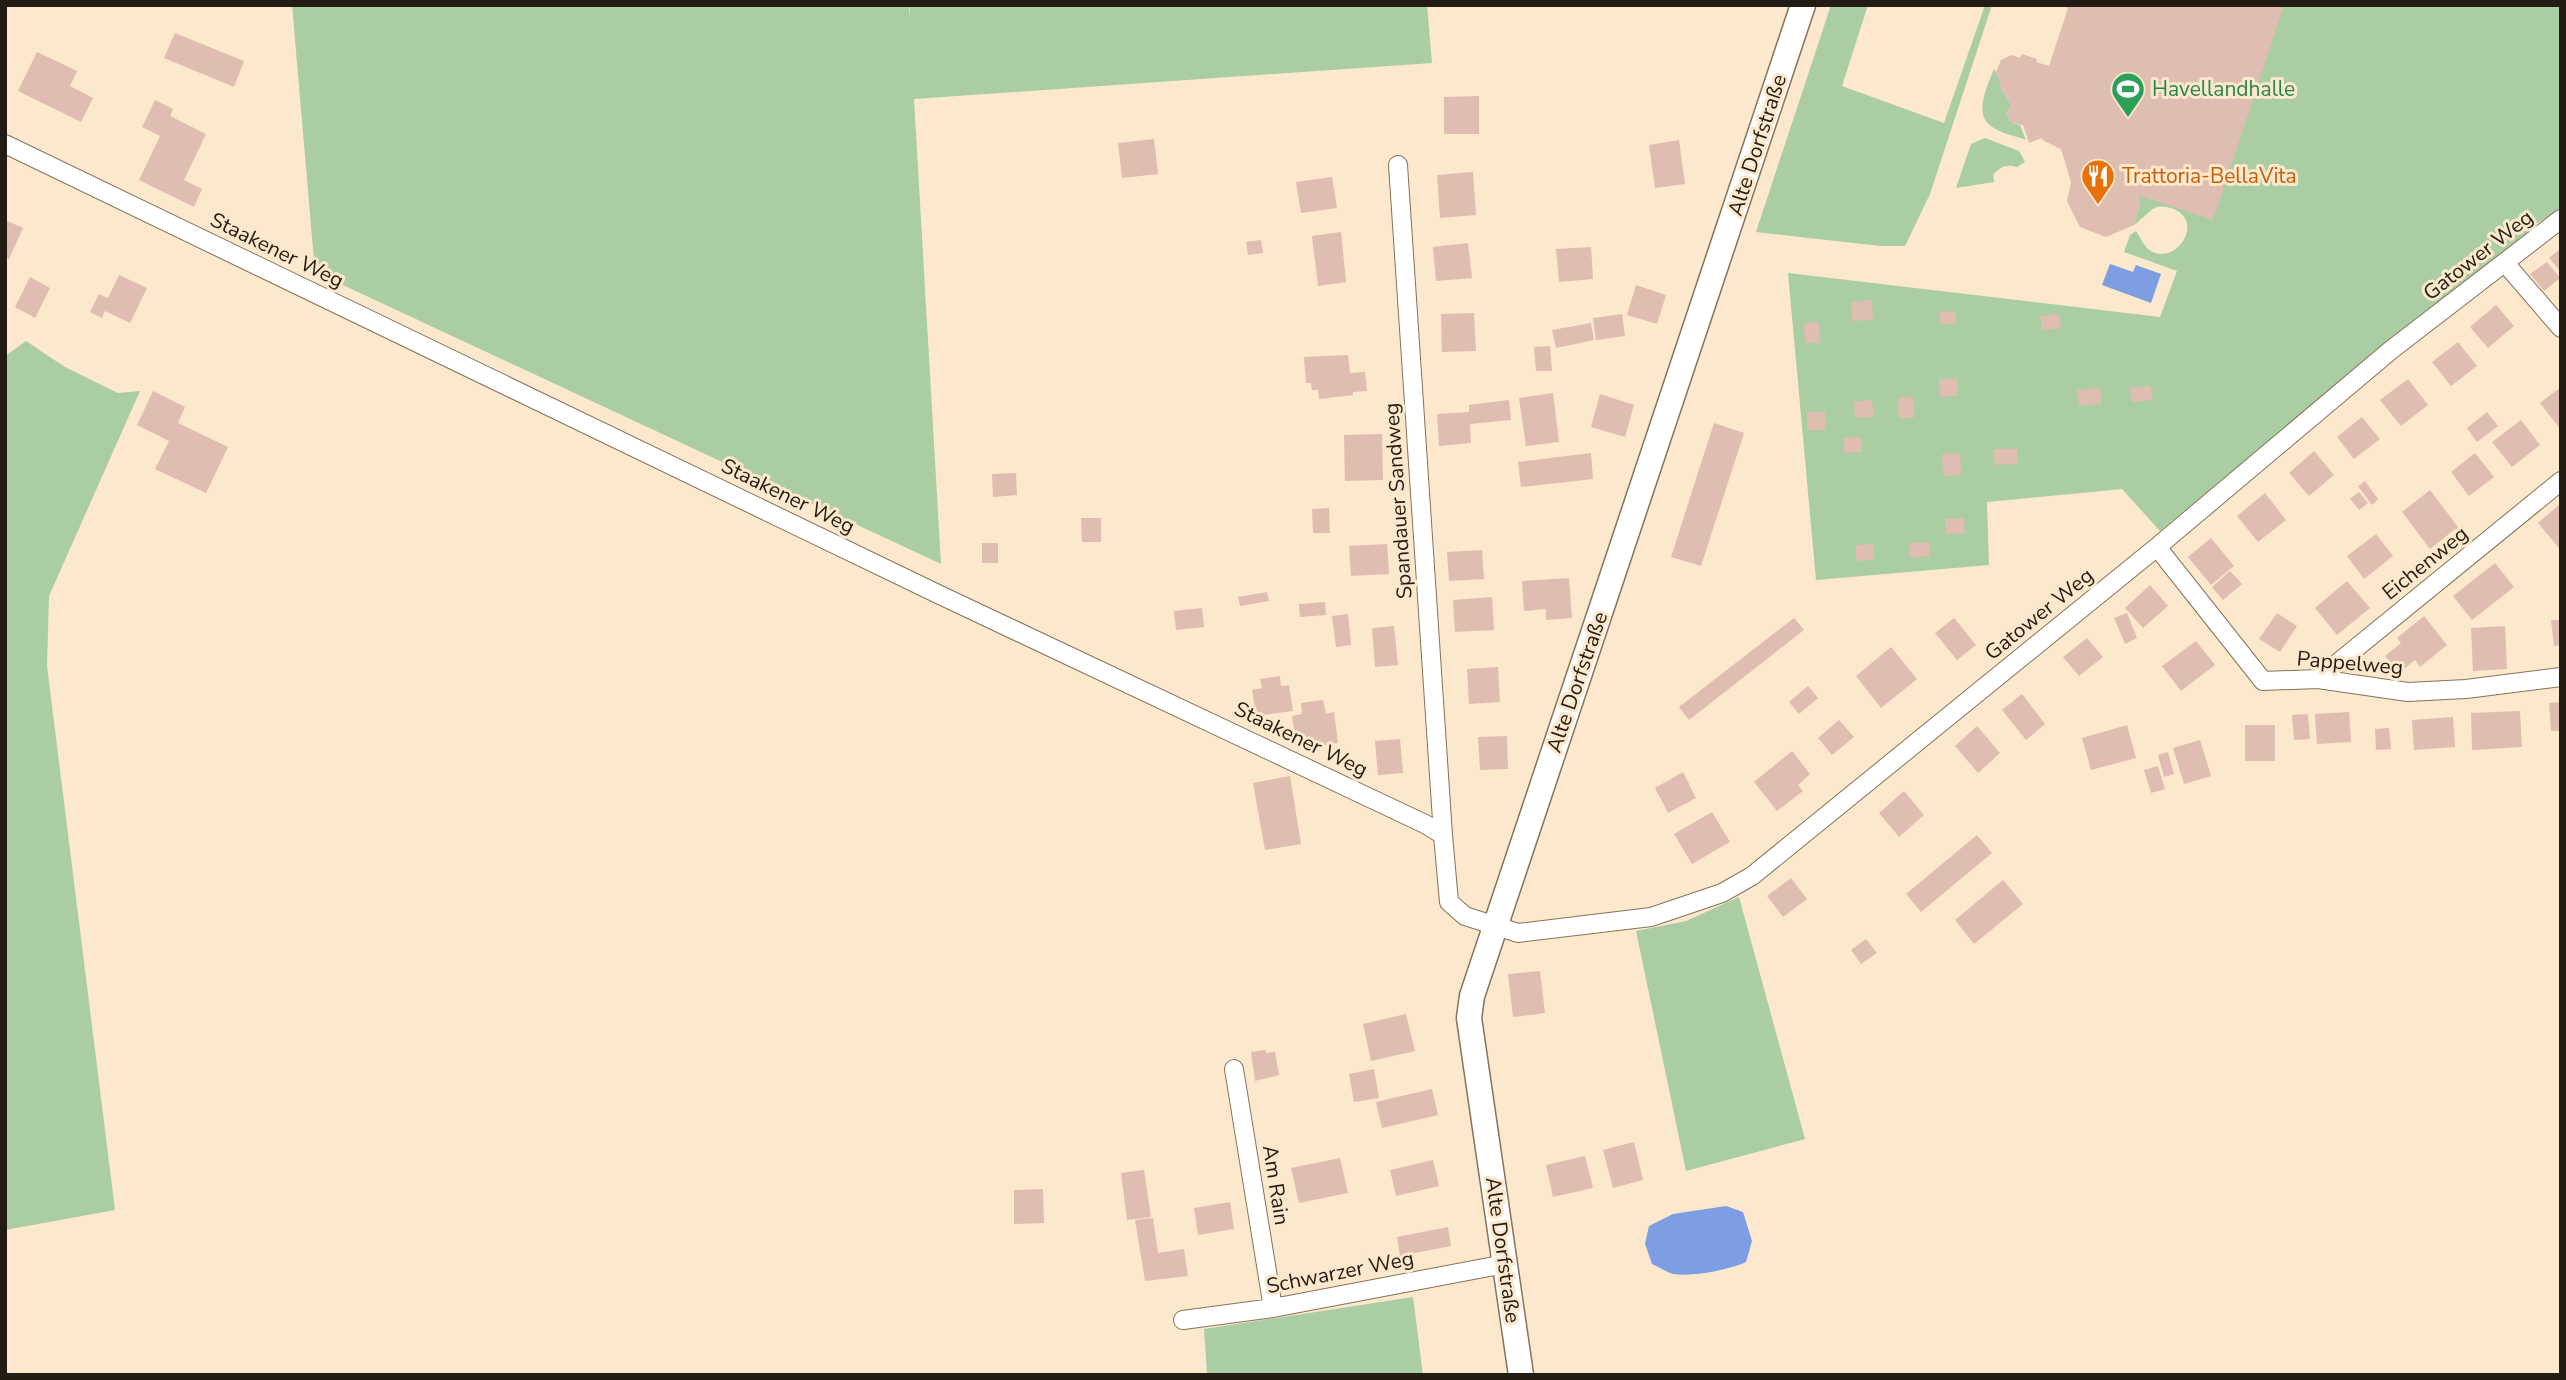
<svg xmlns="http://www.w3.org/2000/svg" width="2566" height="1380" viewBox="0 0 2566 1380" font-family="'Nunito Sans',sans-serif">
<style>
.green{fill:#aacda4}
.water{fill:#7d9ee2}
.building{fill:#dfbdb1}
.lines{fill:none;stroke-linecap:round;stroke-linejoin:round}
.street-casing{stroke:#85735a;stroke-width:20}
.secondary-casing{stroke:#85735a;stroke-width:27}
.street{stroke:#fff;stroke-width:18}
.secondary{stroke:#fff;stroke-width:24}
.labels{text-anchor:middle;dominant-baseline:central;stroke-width:6;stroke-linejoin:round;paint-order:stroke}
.leisure-label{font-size:21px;fill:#27864d;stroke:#fce8cc;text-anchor:start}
.street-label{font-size:21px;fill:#231c12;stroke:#fce8cc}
.food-label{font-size:21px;fill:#c56008;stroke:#fce8cc;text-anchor:start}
</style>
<rect width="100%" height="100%" fill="#fce8cc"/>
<path class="green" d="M 292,5 L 909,5 L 910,19 L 910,5 L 1427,5 L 1432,63 L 914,99 L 941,564 L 315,272 Z
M 1831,5 L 1868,5 L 1842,86 L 1944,123 L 1985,5 L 1992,5 L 1930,194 L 1905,246 L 1881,246 L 1756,232 Z
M 2161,5 L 2561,5 L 2561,208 L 2529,229 L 2528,244 L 2390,342 L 2160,531 L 2122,489 L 1987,502 L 1989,565 L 1816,580 L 1788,273 L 2160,317 L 2177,271 L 2124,252 L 2130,235 L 2136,231 C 2140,237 2143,244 2148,249 C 2174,270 2208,220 2171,208 C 2166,207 2159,205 2155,208 C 2150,210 2141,220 2134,225 L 2140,204 L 2138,195 L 2108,185 Z
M 1994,69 L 2001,81 L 2000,86 L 2011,104 L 2007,114 L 2012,123 L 2020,125 L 2026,140 C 2016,136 1999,133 1991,126 C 1973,113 1988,85 1994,69 Z
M 1985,138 L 2019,151 L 2025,162 L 2017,167 C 2006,164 2001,166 1993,175 L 1994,182 L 1956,188 L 1971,144 Z
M 26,341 L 65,367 L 118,393 L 140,391 L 49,596 L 47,666 L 115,1210 L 5,1230 L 5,356 Z
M 1739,897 L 1805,1139 L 1686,1171 L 1636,931 L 1686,921 Z
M 1413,1297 L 1423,1375 L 1207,1375 L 1204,1329 Z"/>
<path class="water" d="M 2110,264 L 2133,272 L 2136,265 L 2161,274 L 2151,303 L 2102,285 Z
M 1726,1206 L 1743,1212 L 1752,1241 L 1746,1262 C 1728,1270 1693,1277 1673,1274 C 1666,1272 1659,1267 1652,1264 L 1645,1244 L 1649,1226 L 1673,1214 Z"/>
<path class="building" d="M 2062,5 L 2284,5 L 2213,220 L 2138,195 L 2140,204 L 2134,225 L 2106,237 L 2080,227 L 2067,201 L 2071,182 L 2061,149 L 2044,141 L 2042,138 L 2029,143 L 2023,125 L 2012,123 L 2007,114 L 2011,104 L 2000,86 L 2001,81 L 1996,72 L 2001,60 L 2011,55 L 2020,58 L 2022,54 L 2037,59 L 2036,62 L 2049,66 L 2068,8 Z
M 175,33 L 244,61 L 234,87 L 164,58 Z
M 37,52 L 77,71 L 70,86 L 93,98 L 81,122 L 18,91 Z
M 1479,96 L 1479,134 L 1444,134 L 1444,97 Z
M 155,100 L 173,109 L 170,116 L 206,134 L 184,180 L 202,189 L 194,207 L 139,180 L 160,136 L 142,127 Z
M 1154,139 L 1158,174 L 1122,178 L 1118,143 Z
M 1679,140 L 1685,184 L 1655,188 L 1649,145 Z
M 1473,172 L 1476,215 L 1440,218 L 1437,175 Z
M 1332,177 L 1337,208 L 1301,213 L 1296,182 Z
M 5,220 L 23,228 L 9,259 L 5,257 Z
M 1341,232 L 1346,282 L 1318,286 L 1312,236 Z
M 1261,240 L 1263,253 L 1248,255 L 1246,242 Z
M 1468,243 L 1472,278 L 1436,281 L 1433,247 Z
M 1591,247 L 1593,279 L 1559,282 L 1556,249 Z
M 2561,248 L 2561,272 L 2549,258 Z
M 2547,262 L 2560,278 L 2544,291 L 2530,274 Z
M 119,275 L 147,288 L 130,323 L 105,311 L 102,318 L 90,312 L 99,294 L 108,298 Z
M 30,277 L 50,288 L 35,318 L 15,307 Z
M 1636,285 L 1666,295 L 1657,324 L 1627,315 Z
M 1872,300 L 1873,320 L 1852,321 L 1851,302 Z
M 2496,305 L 2514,326 L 2488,348 L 2470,327 Z
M 1940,311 L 1956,312 L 1956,324 L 1940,324 Z
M 1474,313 L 1476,351 L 1442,352 L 1441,314 Z
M 1622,314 L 1625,336 L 1596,340 L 1593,318 Z
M 2059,314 L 2061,328 L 2042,330 L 2040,316 Z
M 1819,322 L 1820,343 L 1805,343 L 1804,323 Z
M 1591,323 L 1594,340 L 1556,348 L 1552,330 Z
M 2458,342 L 2477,366 L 2451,386 L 2432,362 Z
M 1550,346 L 1552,371 L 1536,371 L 1534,347 Z
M 1348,355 L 1350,373 L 1365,372 L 1367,391 L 1353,392 L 1353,395 L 1319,399 L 1318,390 L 1312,390 L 1311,383 L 1306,383 L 1304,357 Z
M 1939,379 L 1957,379 L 1958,396 L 1940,397 Z
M 2408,379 L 2428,405 L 2401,426 L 2380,400 Z
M 2151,386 L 2152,400 L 2132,402 L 2130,388 Z
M 2561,387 L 2561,430 L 2540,403 Z
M 2100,388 L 2102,404 L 2079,406 L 2077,390 Z
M 153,391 L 185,407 L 178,423 L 228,447 L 206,493 L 155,469 L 169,441 L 137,425 Z
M 1553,393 L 1559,442 L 1526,446 L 1519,398 Z
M 1600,394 L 1634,405 L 1625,437 L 1591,427 Z
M 1913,397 L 1914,418 L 1899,418 L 1898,398 Z
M 1509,400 L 1511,420 L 1470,424 L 1471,443 L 1439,446 L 1437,414 L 1469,412 L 1469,405 Z
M 1872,400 L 1874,417 L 1855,418 L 1854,402 Z
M 1807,412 L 1825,412 L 1825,430 L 1807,430 Z
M 2487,412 L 2498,426 L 2477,442 L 2467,428 Z
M 2362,417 L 2380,439 L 2354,459 L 2337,437 Z
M 2521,420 L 2540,445 L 2512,467 L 2492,442 Z
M 1714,423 L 1744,433 L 1701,566 L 1671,557 Z
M 1382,434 L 1383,480 L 1345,481 L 1344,435 Z
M 1861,437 L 1862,452 L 1844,453 L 1844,438 Z
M 1994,449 L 2017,449 L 2017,464 L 1995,465 Z
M 2314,451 L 2334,475 L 2309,496 L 2289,473 Z
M 1591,453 L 1593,479 L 1521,487 L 1518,462 Z
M 1960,453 L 1961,475 L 1944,476 L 1942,454 Z
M 2475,453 L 2494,477 L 2469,496 L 2451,472 Z
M 1016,473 L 1017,495 L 993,497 L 992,474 Z
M 2365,481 L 2378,499 L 2372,505 L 2358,486 Z
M 2430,490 L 2458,527 L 2430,549 L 2402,512 Z
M 2359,492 L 2368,503 L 2359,510 L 2350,499 Z
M 2265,493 L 2286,520 L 2258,542 L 2237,516 Z
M 2561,503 L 2561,547 L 2559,548 L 2538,523 Z
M 1329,508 L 1330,533 L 1313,533 L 1312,509 Z
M 1081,518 L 1101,518 L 1101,542 L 1082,542 Z
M 1964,518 L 1965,533 L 1946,534 L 1945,519 Z
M 2376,534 L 2393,556 L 2364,579 L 2347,556 Z
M 2211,538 L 2234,566 L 2211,585 L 2188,557 Z
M 1929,542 L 1929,556 L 1910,558 L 1909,543 Z
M 982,543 L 998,543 L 998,563 L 982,563 Z
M 1387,544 L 1389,574 L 1351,576 L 1349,546 Z
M 1873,544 L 1874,560 L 1856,561 L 1856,545 Z
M 1482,550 L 1484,579 L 1449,581 L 1447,552 Z
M 2495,563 L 2514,587 L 2472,620 L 2453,596 Z
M 2230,571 L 2242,584 L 2223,600 L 2212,587 Z
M 1569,578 L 1572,618 L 1546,620 L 1546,609 L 1524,611 L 1522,581 Z
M 2347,581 L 2370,608 L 2337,635 L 2315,608 Z
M 2150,585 L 2168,606 L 2143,628 L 2125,608 Z
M 1267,592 L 1269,601 L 1240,606 L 1238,597 Z
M 1492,597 L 1494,630 L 1455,632 L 1453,600 Z
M 1325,602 L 1326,615 L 1300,617 L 1299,604 Z
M 1202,608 L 1204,627 L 1176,630 L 1174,611 Z
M 2127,613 L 2137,638 L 2125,644 L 2114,618 Z
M 2277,613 L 2297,626 L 2280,652 L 2259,639 Z
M 1348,614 L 1351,645 L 1336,647 L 1332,616 Z
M 2424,616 L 2447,645 L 2420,667 L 2415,660 L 2399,673 L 2385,656 L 2401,643 L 2397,638 Z
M 1794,618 L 1804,630 L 1689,720 L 1679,707 Z
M 1954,618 L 1976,645 L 1957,660 L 1935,633 Z
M 2551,620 L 2561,620 L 2561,645 L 2554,646 Z
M 1394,626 L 1398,665 L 1375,667 L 1372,628 Z
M 2505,626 L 2507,669 L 2473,671 L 2471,628 Z
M 2087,638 L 2103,657 L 2079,676 L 2063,657 Z
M 2196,641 L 2215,665 L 2181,691 L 2162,666 Z
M 1891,647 L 1917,679 L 1881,708 L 1856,676 Z
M 1498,667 L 1500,702 L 1469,704 L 1467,669 Z
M 1280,676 L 1281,686 L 1289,685 L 1293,711 L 1256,716 L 1252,690 L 1262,688 L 1260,679 Z
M 1808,686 L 1818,698 L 1799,714 L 1789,702 Z
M 2022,694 L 2045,724 L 2026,740 L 2002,710 Z
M 1323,700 L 1326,714 L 1334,712 L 1338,743 L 1297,749 L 1292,716 L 1302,714 L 1301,703 Z
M 2561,702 L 2561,731 L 2551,731 L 2549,703 Z
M 2520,711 L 2522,747 L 2472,750 L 2471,713 Z
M 2349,712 L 2351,742 L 2317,744 L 2315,714 Z
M 2308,714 L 2310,739 L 2294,740 L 2292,715 Z
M 2453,717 L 2455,747 L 2414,750 L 2412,720 Z
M 1839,720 L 1854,737 L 1832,755 L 1818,738 Z
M 2127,725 L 2136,758 L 2091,770 L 2082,738 Z
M 2245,725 L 2275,725 L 2275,761 L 2245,761 Z
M 1977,726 L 2000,753 L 1978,773 L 1955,746 Z
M 2389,728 L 2391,749 L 2376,750 L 2375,729 Z
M 1507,736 L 1508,769 L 1480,770 L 1478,737 Z
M 1400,739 L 1403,773 L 1378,775 L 1375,741 Z
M 2200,740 L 2211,776 L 2184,784 L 2173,748 Z
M 1792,751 L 1810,774 L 1798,785 L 1803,791 L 1777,811 L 1754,782 Z
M 2168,752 L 2174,774 L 2164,777 L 2158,755 Z
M 2158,766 L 2165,789 L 2151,793 L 2144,770 Z
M 1683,772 L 1696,798 L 1668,813 L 1655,788 Z
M 1290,776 L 1301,844 L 1265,850 L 1253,783 Z
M 1904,791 L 1924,815 L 1899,837 L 1879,813 Z
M 1712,812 L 1730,842 L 1692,864 L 1674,834 Z
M 1977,835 L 1992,853 L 1921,912 L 1906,894 Z
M 1791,878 L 1807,899 L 1783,917 L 1767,896 Z
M 2003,880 L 2023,904 L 1974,944 L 1955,920 Z
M 1866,939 L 1877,953 L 1861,964 L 1851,950 Z
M 1540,971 L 1545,1013 L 1513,1017 L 1508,974 Z
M 1406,1014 L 1415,1051 L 1371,1061 L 1363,1024 Z
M 1266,1050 L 1266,1053 L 1275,1052 L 1279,1075 L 1255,1081 L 1251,1052 Z
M 1374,1069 L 1379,1098 L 1354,1102 L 1349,1074 Z
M 1432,1089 L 1438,1115 L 1382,1128 L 1376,1102 Z
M 1634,1142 L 1643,1180 L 1613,1188 L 1603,1150 Z
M 1585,1156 L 1593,1188 L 1553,1197 L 1546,1165 Z
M 1340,1158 L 1348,1193 L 1299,1203 L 1291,1168 Z
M 1433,1160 L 1439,1186 L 1396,1196 L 1390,1170 Z
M 1144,1170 L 1151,1217 L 1127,1220 L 1121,1173 Z
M 1043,1189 L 1044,1223 L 1014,1224 L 1014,1190 Z
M 1230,1202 L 1234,1229 L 1198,1235 L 1194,1208 Z
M 1153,1218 L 1158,1253 L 1184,1249 L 1188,1276 L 1145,1281 L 1135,1220 Z
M 1448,1227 L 1451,1246 L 1400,1256 L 1397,1237 Z"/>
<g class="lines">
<g class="street-casing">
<path id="street" d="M 5,144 L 940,595 L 1425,824 L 1443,835 L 1449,902 L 1465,916 L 1518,933 L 1651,917 L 1722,893 L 1752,876 L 2157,547 L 2391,350 L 2561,219
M 1398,165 L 1443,835
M 2505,263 L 2561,328
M 2157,547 L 2263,681 L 2318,679 L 2408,692 L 2466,689 L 2561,677
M 2318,679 L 2561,481
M 1234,1069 L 1273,1308
M 1183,1320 L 1273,1308 L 1505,1264"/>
</g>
<g class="secondary-casing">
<path id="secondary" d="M 1521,1375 L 1469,1018 L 1472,996 L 1803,5"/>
</g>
<use href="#street" class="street"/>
<use href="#secondary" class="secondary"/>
</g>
<defs>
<g id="stadium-pin" transform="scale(1.75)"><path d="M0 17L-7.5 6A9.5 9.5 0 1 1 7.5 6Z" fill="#2e9e5b" stroke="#fce8cc"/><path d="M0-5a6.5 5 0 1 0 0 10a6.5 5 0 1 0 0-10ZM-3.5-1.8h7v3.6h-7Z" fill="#fff"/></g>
<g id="restaurant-pin" transform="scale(1.75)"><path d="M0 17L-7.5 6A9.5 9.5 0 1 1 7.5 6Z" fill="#e8710a" stroke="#fce8cc"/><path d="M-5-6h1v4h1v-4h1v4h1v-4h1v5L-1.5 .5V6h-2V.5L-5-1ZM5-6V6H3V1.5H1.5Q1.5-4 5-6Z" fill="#fff"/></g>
</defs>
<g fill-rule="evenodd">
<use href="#stadium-pin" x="2128" y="89"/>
<use href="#restaurant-pin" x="2098" y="176"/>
</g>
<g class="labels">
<g class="leisure-label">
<text x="2152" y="89">Havellandhalle</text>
</g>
<g class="street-label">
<text transform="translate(1757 145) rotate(-72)">Alte Dorfstraße</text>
<text transform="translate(277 250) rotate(26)">Staakener Weg</text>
<text transform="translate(2478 255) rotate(-38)">Gatower Weg</text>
<text transform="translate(788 496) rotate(26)">Staakener Weg</text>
<text transform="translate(1398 501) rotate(-94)">Spandauer Sandweg</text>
<text transform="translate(2425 563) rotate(-39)">Eichenweg</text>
<text transform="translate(2039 614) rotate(-39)">Gatower Weg</text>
<text transform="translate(2350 663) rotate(5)">Pappelweg</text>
<text transform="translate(1577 682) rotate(-71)">Alte Dorfstraße</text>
<text transform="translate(1301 739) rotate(26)">Staakener Weg</text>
<text transform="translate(1276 1185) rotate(81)">Am Rain</text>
<text transform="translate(1503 1250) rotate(82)">Alte Dorfstraße</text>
<text transform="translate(1340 1272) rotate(-11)">Schwarzer Weg</text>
</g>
<g class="food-label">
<text x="2122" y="176">Trattoria-BellaVita</text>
</g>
</g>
<rect width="2566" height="1380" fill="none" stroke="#231c12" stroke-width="14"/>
</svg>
